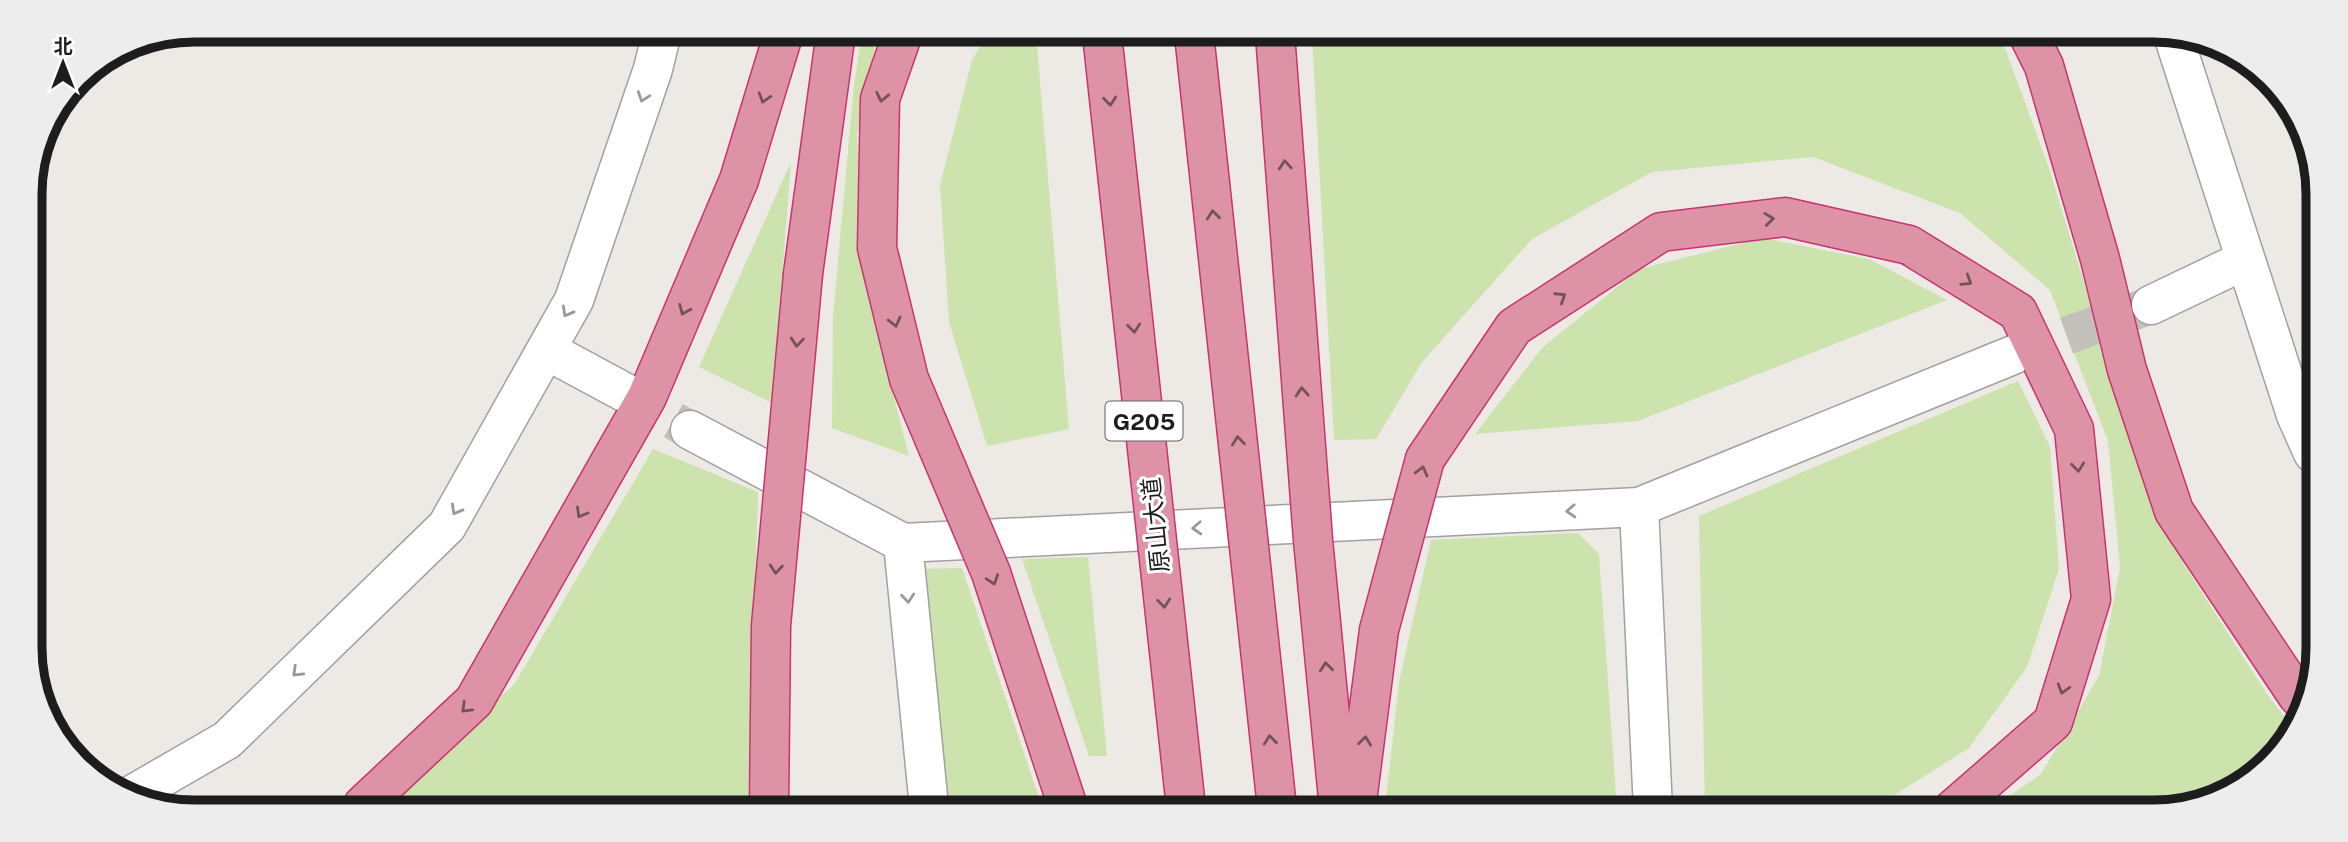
<svg xmlns="http://www.w3.org/2000/svg" width="2348" height="842" viewBox="0 0 2348 842" font-family="'Public Sans','Noto Sans SC',sans-serif">
<style>
.grass{fill:#cce3ae}
.lines{fill:none;stroke-linecap:round;stroke-linejoin:round}
.minor-tunnel{stroke:#c3c0bc;stroke-width:38;stroke-dasharray:38 19;stroke-linecap:butt}
.minor-casing{stroke:#a1a1a1;stroke-width:41}
.highway-casing{stroke:#c83471;stroke-width:41}
.minor{stroke:#fff;stroke-width:38}
.highway{stroke:#de92a6;stroke-width:38}
.highway-bridge-casing{stroke:#c83471;stroke-width:41;stroke-linecap:butt}
.highway-bridge{stroke:#de92a6;stroke-width:38}
.oneway{stroke:#999}
.oneway2{stroke:#74525b}
.labels{text-anchor:middle;dominant-baseline:central;stroke-width:6;stroke-linejoin:round;paint-order:stroke}
.shield{fill:#fff;stroke:#616161;stroke-width:2}
.shield-label{font-size:23px;font-weight:bold;fill:#1d1d1d}
.street-label{font-size:24px;fill:#1d1d1d;stroke:#fff}
.rim{fill:none;stroke:#1d1d1d;stroke-width:9}
</style>
<rect width="100%" height="100%" fill="#ede9e4"/>
<path class="grass" d="M 862,33 L 878,33 L 857,134 L 865,285 L 909,456 L 832,428 L 833,317 L 854,84 Z
M 988,33 L 1036,33 L 1069,429 L 987,446 L 949,322 L 940,185 L 972,60 Z
M 1312,35 L 2001,37 L 2049,168 L 2135,449 L 2183,563 L 2267,694 L 2292,726 L 2254,778 L 2165,812 L 1988,811 L 2041,774 L 2099,676 L 2120,568 L 2108,441 L 2050,290 L 1960,213 L 1813,157 L 1652,172 L 1532,239 L 1422,362 L 1376,439 L 1334,440 Z
M 791,162 L 772,403 L 699,367 Z
M 1763,238 L 1869,259 L 1947,300 L 1638,421 L 1475,434 L 1542,348 L 1639,269 Z
M 2018,381 L 2050,447 L 2059,569 L 2027,667 L 1969,748 L 1869,811 L 1705,810 L 1699,516 Z
M 653,449 L 758,492 L 748,806 L 387,805 L 515,683 Z
M 1578,533 L 1599,554 L 1617,810 L 1385,809 L 1399,682 L 1431,540 Z
M 1088,557 L 1107,756 L 1089,756 L 1022,559 Z
M 962,568 L 1042,807 L 948,807 L 921,569 Z"/>
<g class="lines">
<path class="minor-tunnel" d="M 2013,355 L 2146,307
M 624,392 L 690,430"/>
<g class="minor-casing">
<path id="minor" d="M 2174,38 L 2296,415 L 2313,453
M 2151,305 L 2245,260
M 546,350 L 624,392
M 690,430 L 903,543
M 1639,507 L 1653,810
M 130,796 L 227,740 L 447,526 L 574,300 L 653,69 L 662,32
M 929,807 L 903,543 L 1639,507 L 2013,355"/>
</g>
<g class="highway-casing">
<path id="highway" d="M 2030,38 L 2044,66 L 2100,259 L 2127,370 L 2174,511 L 2297,695 L 2306,705
M 1909,245 L 2018,312 L 2074,429 L 2091,599 L 2053,722 L 1951,811
M 803,274 L 836,32
M 363,805 L 474,701 L 647,397 L 739,180 L 784,32"/>
</g>
<use href="#minor" class="minor"/>
<use href="#highway" class="highway"/>
<g class="highway-bridge-casing">
<path id="highway-bridge" d="M 903,33 L 880,99 L 877,248 L 909,379 L 991,573 L 1068,807
M 1102,34 L 1186,808
M 1194,34 L 1277,808
M 1275,34 L 1313,540 L 1339,809
M 769,806 L 771,626 L 803,274
M 1356,809 L 1379,630 L 1425,459 L 1514,327 L 1661,232 L 1785,217 L 1909,245"/>
</g>
<use href="#highway-bridge" class="highway-bridge"/>
</g>
<defs><path id="oneway-chevron" d="M-2-3.5L2.5 0L-2 3.5" fill="none" stroke-width="1.6" stroke-linecap="round" stroke-linejoin="round" transform="scale(1.75)"/></defs>
<g class="oneway">
<use href="#oneway-chevron" transform="translate(643 97) rotate(109)"/>
<use href="#oneway-chevron" transform="translate(567 312) rotate(119)"/>
<use href="#oneway-chevron" transform="translate(456 510) rotate(119)"/>
<use href="#oneway-chevron" transform="translate(1571 511) rotate(177)"/>
<use href="#oneway-chevron" transform="translate(1197 528) rotate(177)"/>
<use href="#oneway-chevron" transform="translate(908 598) rotate(84)"/>
<use href="#oneway-chevron" transform="translate(297 672) rotate(136)"/>
</g>
<g class="oneway2">
<use href="#oneway-chevron" transform="translate(882 97) rotate(102)"/>
<use href="#oneway-chevron" transform="translate(764 98) rotate(107)"/>
<use href="#oneway-chevron" transform="translate(1110 101) rotate(84)"/>
<use href="#oneway-chevron" transform="translate(1285 165) rotate(-94)"/>
<use href="#oneway-chevron" transform="translate(1213 215) rotate(-96)"/>
<use href="#oneway-chevron" transform="translate(1769 219) rotate(-7)"/>
<use href="#oneway-chevron" transform="translate(1967 281) rotate(32)"/>
<use href="#oneway-chevron" transform="translate(1561 297) rotate(-33)"/>
<use href="#oneway-chevron" transform="translate(684 310) rotate(113)"/>
<use href="#oneway-chevron" transform="translate(895 322) rotate(76)"/>
<use href="#oneway-chevron" transform="translate(1134 328) rotate(84)"/>
<use href="#oneway-chevron" transform="translate(797 342) rotate(95)"/>
<use href="#oneway-chevron" transform="translate(1302 392) rotate(-94)"/>
<use href="#oneway-chevron" transform="translate(1238 441) rotate(-96)"/>
<use href="#oneway-chevron" transform="translate(2078 467) rotate(84)"/>
<use href="#oneway-chevron" transform="translate(1422 471) rotate(-75)"/>
<use href="#oneway-chevron" transform="translate(581 513) rotate(120)"/>
<use href="#oneway-chevron" transform="translate(776 569) rotate(95)"/>
<use href="#oneway-chevron" transform="translate(993 580) rotate(71)"/>
<use href="#oneway-chevron" transform="translate(1164 603) rotate(84)"/>
<use href="#oneway-chevron" transform="translate(1326 667) rotate(-96)"/>
<use href="#oneway-chevron" transform="translate(2063 689) rotate(107)"/>
<use href="#oneway-chevron" transform="translate(466 708) rotate(136)"/>
<use href="#oneway-chevron" transform="translate(1270 740) rotate(-96)"/>
<use href="#oneway-chevron" transform="translate(1365 741) rotate(-83)"/>
</g>
<g class="labels">
<rect class="shield" x="1105.5" y="401.5" width="77" height="39" rx="5"/>
<g class="shield-label">
<text x="1144" y="421">G205</text>
</g>
<g class="street-label">
<text transform="translate(1155 525) rotate(-96)">原山大道</text>
</g>
</g>
<path d="M0 0H2348V842H0ZM194 42H2154A152 152 0 0 1 2306 194V648A152 152 0 0 1 2154 800H194A152 152 0 0 1 42 648V194A152 152 0 0 1 194 42Z" fill="#ededed" fill-rule="evenodd"/>
<path class="rim" d="M194 42H2154A152 152 0 0 1 2306 194V648A152 152 0 0 1 2154 800H194A152 152 0 0 1 42 648V194A152 152 0 0 1 194 42Z"/>
<g transform="translate(63 63)" stroke="#ffffff" stroke-width="5" paint-order="stroke">
<path d="M0-5L12 26L0 18L-12 26Z" fill="#1d1d1d"/>
<text y="-10" font-size="19" font-weight="bold" text-anchor="middle" fill="#1d1d1d">北</text>
</g>
</svg>
